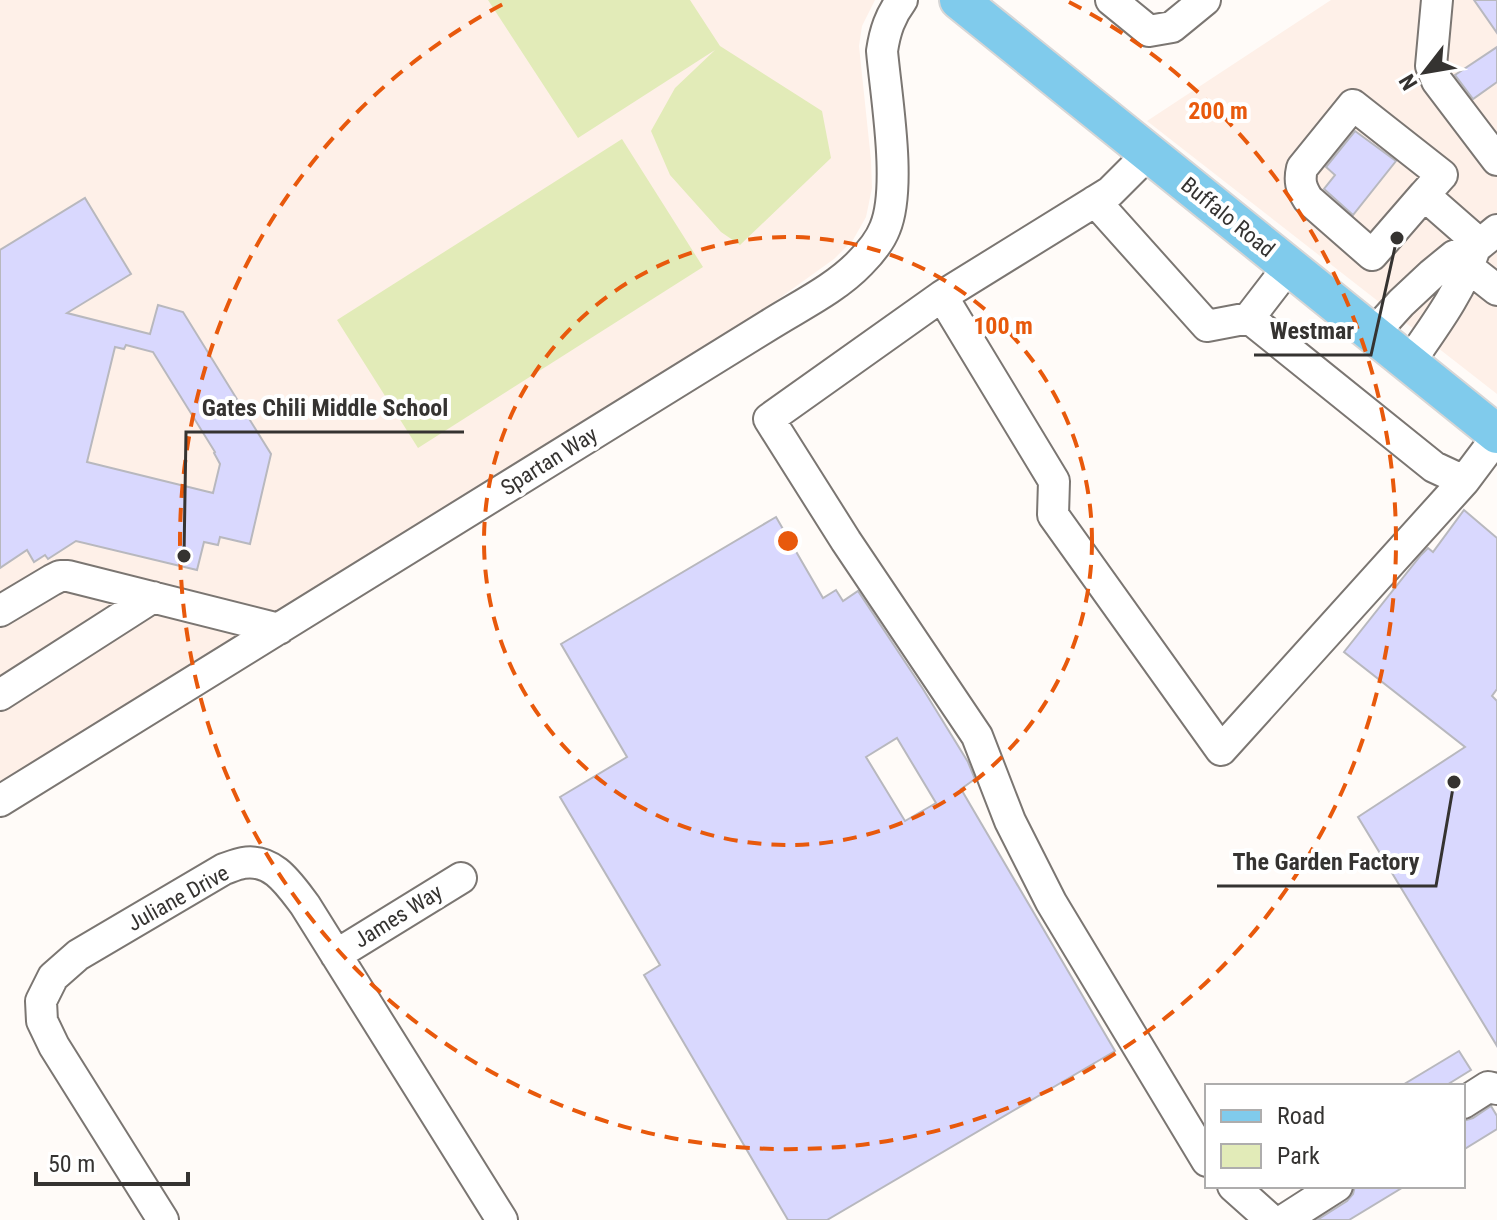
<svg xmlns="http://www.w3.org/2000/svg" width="1497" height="1220" viewBox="0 0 1497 1220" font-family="'Roboto Condensed',sans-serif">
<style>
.built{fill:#fef0e8}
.green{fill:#e2ebb8}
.building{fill:#d9d8fe;stroke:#b8b8be;stroke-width:2;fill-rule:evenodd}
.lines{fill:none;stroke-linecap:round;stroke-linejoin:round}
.minor-casing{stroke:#7b7672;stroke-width:34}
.major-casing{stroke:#d7d6d6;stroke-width:42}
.minor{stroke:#fff;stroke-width:30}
.major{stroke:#80cbec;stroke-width:38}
.ring{fill:none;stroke:#e8590c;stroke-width:4;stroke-dasharray:14 10}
.labels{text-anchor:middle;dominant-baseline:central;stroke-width:8;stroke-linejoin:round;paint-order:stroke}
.street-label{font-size:22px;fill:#353331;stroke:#fff}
.centre{fill:#e8590c;stroke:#fff;stroke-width:4}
.ring-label{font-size:24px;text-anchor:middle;font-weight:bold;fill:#e8590c;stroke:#fff;stroke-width:8;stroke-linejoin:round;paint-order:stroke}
.leader{fill:none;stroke:#353331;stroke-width:3}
.callout-dot{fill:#353331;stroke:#fff;stroke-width:3}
.callout-label{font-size:24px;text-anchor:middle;font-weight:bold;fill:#353331;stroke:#fff;stroke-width:8;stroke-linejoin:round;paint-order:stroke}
</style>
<rect width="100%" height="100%" fill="#fffbf8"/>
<path class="built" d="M 0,0 L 875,0 L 862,26 L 859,46 L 871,160 L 872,188 L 866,217 L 853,240 L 834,259 L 735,330 L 0,782 Z
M 1331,0 L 1497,0 L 1497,394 L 1147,121 Z"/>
<path class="green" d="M 488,0 L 690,0 L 720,46 L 822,111 L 831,158 L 740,245 L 721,232 L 670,175 L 651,131 L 675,88 L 715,50 L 578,138 Z
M 622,139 L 703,267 L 418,448 L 337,320 Z"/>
<path class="building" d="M 1474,0 L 1497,0 L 1497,33 Z
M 1497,47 L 1497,82 L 1473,99 L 1455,75 Z
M 1355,131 L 1396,161 L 1353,215 L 1324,189 L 1335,175 L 1326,167 Z
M 85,198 L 131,274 L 67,313 L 150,334 L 158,305 L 183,312 L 271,454 L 250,544 L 220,537 L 218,545 L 204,542 L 197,570 L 76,541 L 48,559 L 45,555 L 34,562 L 27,550 L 0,568 L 0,250 ZM 126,345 L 153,352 L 215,452 L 214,453 L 220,464 L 213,493 L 87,462 L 115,347 L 124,349 Z
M 1464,510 L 1497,538 L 1497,689 L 1492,696 L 1497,701 L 1497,1046 L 1358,817 L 1465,747 L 1344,652 L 1421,555 L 1428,548 L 1433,552 Z
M 776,517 L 823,598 L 836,590 L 843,601 L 858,591 L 923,689 L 968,762 L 975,779 L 961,789 L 1115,1051 L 827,1220 L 788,1220 L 644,975 L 660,965 L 560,797 L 627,757 L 561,644 ZM 897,738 L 936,803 L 905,821 L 866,757 Z
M 1459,1051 L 1471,1070 L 1445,1086 L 1401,1086 Z
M 1491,1106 L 1497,1116 L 1497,1129 L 1463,1150 L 1463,1121 L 1473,1118 Z
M 1355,1186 L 1405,1186 L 1349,1220 L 1317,1220 L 1347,1201 L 1353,1194 Z"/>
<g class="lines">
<g class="minor-casing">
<path id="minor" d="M 1111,0 L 1149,31 L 1172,27 L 1205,0
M 1437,0 L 1431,66 L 1437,81 L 1497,160
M 1149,153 L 1110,192 L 942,296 L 1054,481 L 1053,515 L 1221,750 L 1464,481 L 1497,437
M 1424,195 L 1372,255 L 1308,199 C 1301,188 1299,181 1302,168 L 1353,105 L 1442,175 L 1424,195 L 1480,244
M 1095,201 L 1207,326 L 1249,318 L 1434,467 L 1464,481
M 1469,268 L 1497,290
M 942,296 L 769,419 L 846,541 L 977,736 L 1010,821 L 1051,902 L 1207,1161
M 1249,318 L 1289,266
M 1373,334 L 1401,303 L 1432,274 L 1454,256 L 1475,248 L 1497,230
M 1409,363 C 1434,327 1462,290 1475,248
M 0,611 L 52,580 L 60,576 L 68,576 L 279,629
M 0,695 L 153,597
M 0,801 L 769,325 C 799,306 835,289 860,263 C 870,253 880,241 885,228 C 902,187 886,96 882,51 C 885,31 890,16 902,0
M 336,955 L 461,878
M 1463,1103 L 1488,1087 L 1497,1089
M 1233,1186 L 1271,1220
M 163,1220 L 54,1046 L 42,1021 L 41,1001 L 53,977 L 78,955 L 224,869 C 230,867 237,864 243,863 C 273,858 289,884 305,905 L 502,1220
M 1284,1220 L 1337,1186"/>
</g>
<g class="major-casing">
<path id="major" d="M 959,0 L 1497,434"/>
</g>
<use href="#minor" class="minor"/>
<use href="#major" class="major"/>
</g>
<g class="ring">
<circle cx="788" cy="541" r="304"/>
<path d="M1069 2A608 608 0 1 1 507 2"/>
</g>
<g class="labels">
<g class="street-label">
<text transform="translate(1228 217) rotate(39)">Buffalo Road</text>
<text transform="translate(549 461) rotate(-32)">Spartan Way</text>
<text transform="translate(178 898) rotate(-29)">Juliane Drive</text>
<text transform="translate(398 916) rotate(-32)">James Way</text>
</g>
</g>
<circle cx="788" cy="541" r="12" class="centre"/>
<g class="ring-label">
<text x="1218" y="119">200 m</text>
<text x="1003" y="334">100 m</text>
</g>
<path class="leader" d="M1397 238L1371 355H1254M184 556L186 432H464M1454 782L1436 886H1217"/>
<g class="callout-dot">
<circle cx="1397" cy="238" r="8"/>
<circle cx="184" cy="556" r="8"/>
<circle cx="1454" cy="782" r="8"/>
</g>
<g class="callout-label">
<text x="1312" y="339">Westmar</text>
<text x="325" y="416">Gates Chili Middle School</text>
<text x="1326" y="870">The Garden Factory</text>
</g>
<rect x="1205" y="1084" width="260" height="104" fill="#ffffff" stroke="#aeadad" stroke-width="2"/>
<rect x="1221" y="1110" width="40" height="12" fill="#80cbec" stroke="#aeadad" stroke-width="2"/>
<text x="1277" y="1124" font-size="24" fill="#353331">Road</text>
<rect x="1221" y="1144" width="40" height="24" fill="#e2ebb8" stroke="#aeadad" stroke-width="2"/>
<text x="1277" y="1164" font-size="24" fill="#353331">Park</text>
<g transform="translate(1425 72) rotate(239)" stroke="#ffffff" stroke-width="6" paint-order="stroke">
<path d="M0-6L14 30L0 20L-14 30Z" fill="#353331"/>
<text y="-12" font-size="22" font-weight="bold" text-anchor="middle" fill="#353331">N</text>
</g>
<path d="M36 1172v12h152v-12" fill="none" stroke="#353331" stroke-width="4"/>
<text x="48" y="1172" font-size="24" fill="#353331" stroke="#ffffff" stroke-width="6" paint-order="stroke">50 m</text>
</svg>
